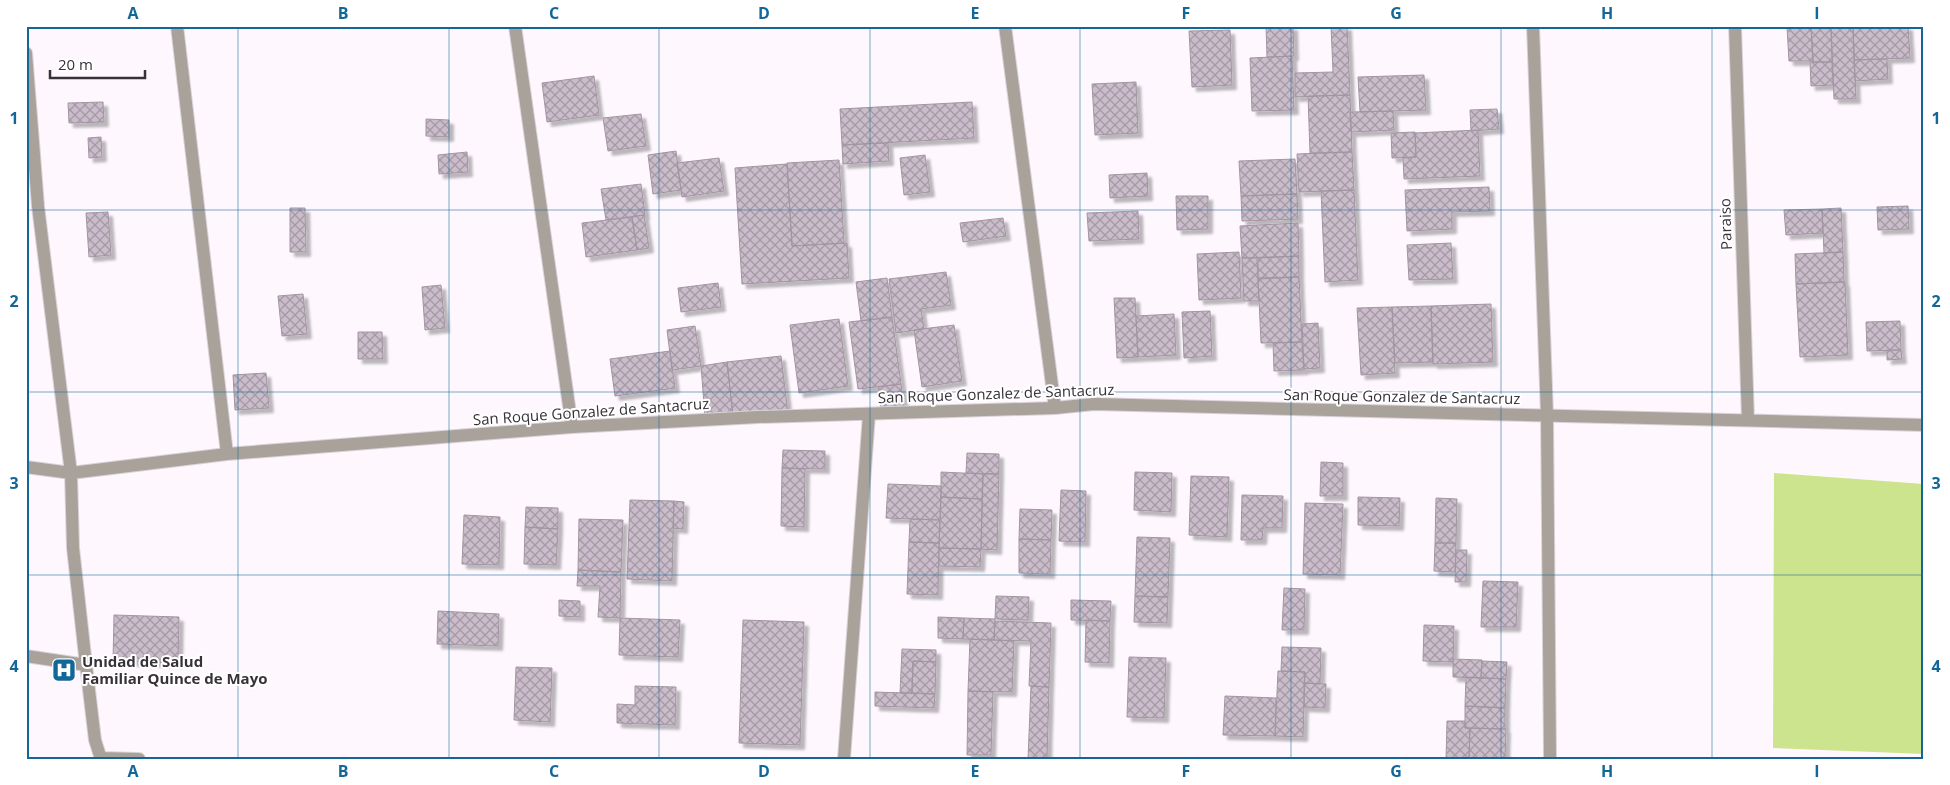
<svg xmlns="http://www.w3.org/2000/svg" width="1950" height="785" viewBox="0 0 1950 785" font-family="'Open Sans',sans-serif">
<style>
.green{fill:#cde48f}
.building{fill:url(#building-cross-hatch);stroke:#a295a3;filter:url(#shadow)}
.lines{fill:none;stroke-linecap:round;stroke-linejoin:round}
.minor-casing{stroke:#dad4da;stroke-width:14}
.minor{stroke:#a8a29b;stroke-width:12}
.grid{fill:none;stroke:#126798;stroke-width:1;stroke-opacity:0.55}
.labels{text-anchor:middle;dominant-baseline:central;stroke-width:4;stroke-linejoin:round;paint-order:stroke}
.street-label{font-size:15px;fill:#373237;stroke:#fff}
.poi-label{font-size:15px;font-weight:bold;fill:#373237;stroke:#fff;text-anchor:start}
.neatline{fill:none;stroke:#126798;stroke-width:2}
.grid-label{font-size:16px;text-anchor:middle;font-weight:bold;fill:#126798}
</style>
<defs>
<pattern id="building-cross-hatch" width="8" height="8" patternUnits="userSpaceOnUse" patternTransform="scale(1.25)"><rect width="8" height="8" fill="#cabcca"/><path d="M0 0l8 8M0 8l8-8" fill="none" stroke="#a599a5"/></pattern>
<filter id="shadow"><feDropShadow dx="4.5" dy="4.5" stdDeviation="1" flood-color="#0004"/></filter>
</defs>
<rect width="100%" height="100%" fill="#fef8fe"/>
<path class="green" d="M 1774,473 L 1924,484 L 1924,754 L 1773,748 Z"/>
<path class="building" d="M 1266,26 L 1293,26 L 1294,56 L 1267,57 Z
M 1331,26 L 1347,26 L 1350,95 L 1295,97 L 1295,73 L 1333,72 Z
M 1811,26 L 1813,61 L 1789,61 L 1787,27 Z
M 1811,26 L 1831,26 L 1832,62 L 1813,62 Z
M 1831,26 L 1853,26 L 1856,99 L 1834,99 Z
M 1853,26 L 1908,26 L 1910,58 L 1854,60 Z
M 1230,30 L 1232,85 L 1192,87 L 1189,31 Z
M 1292,56 L 1294,110 L 1252,111 L 1250,58 Z
M 1887,59 L 1888,79 L 1855,81 L 1854,60 Z
M 1810,62 L 1832,62 L 1833,85 L 1811,86 Z
M 1424,75 L 1426,110 L 1360,112 L 1358,77 Z
M 594,76 L 599,115 L 547,122 L 542,83 Z
M 1136,82 L 1138,133 L 1095,135 L 1092,84 Z
M 1350,95 L 1352,152 L 1310,153 L 1308,96 Z
M 103,102 L 104,122 L 69,123 L 68,103 Z
M 972,102 L 974,138 L 842,145 L 840,109 Z
M 1497,109 L 1499,129 L 1471,131 L 1470,110 Z
M 1393,111 L 1394,130 L 1351,132 L 1350,112 Z
M 641,114 L 646,146 L 608,151 L 603,118 Z
M 426,119 L 449,120 L 449,137 L 426,136 Z
M 1478,130 L 1480,176 L 1404,179 L 1403,158 L 1416,157 L 1415,133 Z
M 1415,132 L 1416,157 L 1392,158 L 1391,133 Z
M 101,137 L 102,157 L 89,158 L 88,138 Z
M 888,143 L 889,161 L 843,164 L 842,145 Z
M 676,151 L 681,190 L 653,194 L 648,155 Z
M 467,152 L 468,172 L 439,174 L 438,155 Z
M 1352,152 L 1354,190 L 1299,192 L 1297,154 Z
M 925,155 L 930,192 L 904,195 L 900,158 Z
M 719,158 L 724,191 L 682,197 L 677,163 Z
M 1295,159 L 1297,194 L 1241,196 L 1239,161 Z
M 839,160 L 844,243 L 792,246 L 787,163 Z
M 787,164 L 792,246 L 847,243 L 849,278 L 742,284 L 735,168 Z
M 1147,173 L 1148,196 L 1110,198 L 1109,175 Z
M 641,184 L 645,215 L 606,220 L 601,189 Z
M 1489,187 L 1490,211 L 1452,212 L 1452,229 L 1407,231 L 1405,190 Z
M 1354,190 L 1358,280 L 1325,282 L 1321,191 Z
M 1297,194 L 1298,219 L 1242,221 L 1241,196 Z
M 1176,196 L 1208,196 L 1208,229 L 1177,230 Z
M 1908,206 L 1909,229 L 1878,230 L 1877,207 Z
M 290,208 L 305,208 L 306,252 L 290,252 Z
M 1841,208 L 1843,252 L 1824,253 L 1822,209 Z
M 1822,209 L 1823,233 L 1786,235 L 1784,210 Z
M 1138,211 L 1139,239 L 1089,241 L 1087,213 Z
M 108,212 L 111,255 L 89,257 L 86,213 Z
M 644,215 L 649,248 L 637,250 L 632,217 Z
M 632,217 L 637,250 L 586,257 L 582,223 Z
M 1003,218 L 1006,236 L 963,242 L 960,223 Z
M 1298,223 L 1299,256 L 1242,258 L 1240,226 Z
M 1451,243 L 1453,279 L 1409,280 L 1407,245 Z
M 1239,252 L 1241,298 L 1199,300 L 1197,254 Z
M 1843,252 L 1844,282 L 1796,284 L 1795,254 Z
M 1299,256 L 1299,277 L 1258,279 L 1258,258 Z
M 1242,258 L 1257,258 L 1259,301 L 1244,301 Z
M 946,272 L 951,305 L 921,309 L 924,329 L 896,333 L 889,279 Z
M 1299,277 L 1302,342 L 1261,343 L 1258,278 Z
M 887,278 L 892,317 L 861,321 L 856,282 Z
M 1845,282 L 1848,355 L 1800,357 L 1796,284 Z
M 718,283 L 721,307 L 681,312 L 678,288 Z
M 441,285 L 445,328 L 425,330 L 422,287 Z
M 303,294 L 307,334 L 282,336 L 278,296 Z
M 1114,298 L 1135,298 L 1138,357 L 1117,358 Z
M 1491,304 L 1493,362 L 1433,364 L 1431,306 Z
M 1431,306 L 1433,362 L 1395,363 L 1392,307 Z
M 1392,307 L 1395,373 L 1361,375 L 1357,308 Z
M 1210,311 L 1212,356 L 1184,358 L 1182,312 Z
M 1174,314 L 1176,355 L 1138,357 L 1136,316 Z
M 892,317 L 901,384 L 858,389 L 849,322 Z
M 839,319 L 848,386 L 799,393 L 790,325 Z
M 1900,321 L 1901,350 L 1867,351 L 1866,322 Z
M 1318,323 L 1320,368 L 1304,369 L 1302,324 Z
M 954,325 L 962,381 L 922,387 L 914,330 Z
M 695,326 L 701,366 L 672,370 L 667,330 Z
M 358,332 L 382,332 L 383,359 L 358,359 Z
M 1302,342 L 1304,370 L 1274,371 L 1273,343 Z
M 1887,350 L 1901,350 L 1902,359 L 1887,360 Z
M 670,351 L 675,388 L 615,396 L 610,359 Z
M 781,356 L 788,414 L 733,416 L 727,362 Z
M 727,362 L 733,416 L 705,417 L 701,366 Z
M 266,373 L 269,408 L 235,410 L 233,375 Z
M 901,384 L 904,406 L 881,409 L 878,387 Z
M 783,450 L 825,451 L 825,469 L 782,468 Z
M 967,453 L 999,454 L 999,474 L 966,473 Z
M 1321,462 L 1343,463 L 1343,496 L 1320,496 Z
M 782,468 L 805,469 L 804,527 L 781,526 Z
M 941,472 L 983,474 L 982,499 L 941,497 Z
M 1135,472 L 1172,473 L 1171,512 L 1134,510 Z
M 983,474 L 999,474 L 997,550 L 981,549 Z
M 1191,476 L 1229,477 L 1227,537 L 1189,535 Z
M 888,484 L 941,486 L 940,520 L 886,518 Z
M 1061,490 L 1086,491 L 1085,542 L 1059,541 Z
M 1242,495 L 1283,496 L 1282,528 L 1263,528 L 1262,540 L 1241,540 Z
M 941,497 L 982,499 L 981,549 L 939,548 Z
M 1358,497 L 1400,498 L 1399,526 L 1358,525 Z
M 1436,498 L 1457,499 L 1456,543 L 1435,543 Z
M 630,500 L 674,501 L 672,581 L 627,579 Z
M 674,501 L 684,502 L 683,529 L 673,528 Z
M 1305,503 L 1343,504 L 1340,575 L 1303,574 Z
M 526,507 L 558,508 L 558,529 L 525,527 Z
M 1020,509 L 1052,510 L 1051,540 L 1019,539 Z
M 464,515 L 500,517 L 499,565 L 462,564 Z
M 579,519 L 623,520 L 621,572 L 578,570 Z
M 910,519 L 940,520 L 939,543 L 909,542 Z
M 525,527 L 558,529 L 556,565 L 524,564 Z
M 1137,537 L 1170,538 L 1168,597 L 1135,596 Z
M 1019,539 L 1051,540 L 1050,574 L 1019,573 Z
M 909,542 L 939,543 L 938,595 L 907,594 Z
M 1435,543 L 1456,543 L 1455,572 L 1434,571 Z
M 939,548 L 981,549 L 980,567 L 939,566 Z
M 1456,550 L 1467,550 L 1466,582 L 1455,582 Z
M 578,570 L 621,572 L 620,618 L 598,617 L 600,586 L 577,586 Z
M 1483,581 L 1518,582 L 1516,627 L 1481,627 Z
M 1284,588 L 1305,589 L 1304,630 L 1282,630 Z
M 996,596 L 1029,597 L 1028,620 L 995,619 Z
M 1135,596 L 1168,597 L 1167,623 L 1134,622 Z
M 559,600 L 580,601 L 580,617 L 559,616 Z
M 1071,600 L 1111,601 L 1110,621 L 1071,620 Z
M 438,611 L 499,614 L 498,646 L 437,644 Z
M 114,615 L 179,617 L 178,663 L 113,661 Z
M 938,617 L 964,618 L 963,639 L 938,638 Z
M 620,618 L 680,620 L 678,657 L 619,655 Z
M 964,618 L 995,619 L 994,640 L 963,639 Z
M 743,620 L 804,622 L 800,745 L 739,743 Z
M 1086,620 L 1110,621 L 1109,663 L 1085,662 Z
M 995,621 L 1051,623 L 1049,687 L 1029,686 L 1031,641 L 994,640 Z
M 1424,625 L 1454,626 L 1453,662 L 1423,661 Z
M 970,639 L 1014,641 L 1012,692 L 968,691 Z
M 1282,647 L 1321,648 L 1320,684 L 1304,683 L 1305,672 L 1281,671 Z
M 902,649 L 936,650 L 936,662 L 913,661 L 912,693 L 900,693 Z
M 1129,657 L 1166,658 L 1164,718 L 1127,717 Z
M 1453,659 L 1482,660 L 1481,678 L 1453,677 Z
M 913,661 L 936,662 L 935,694 L 912,693 Z
M 1482,661 L 1507,662 L 1506,679 L 1481,678 Z
M 516,667 L 552,668 L 550,722 L 514,720 Z
M 1278,671 L 1305,672 L 1303,737 L 1275,736 Z
M 1466,677 L 1506,679 L 1505,708 L 1465,706 Z
M 1304,683 L 1326,684 L 1325,708 L 1304,707 Z
M 635,686 L 676,687 L 675,725 L 617,723 L 617,704 L 635,705 Z
M 1031,686 L 1049,687 L 1047,759 L 1028,759 Z
M 968,691 L 993,692 L 991,755 L 967,755 Z
M 875,692 L 935,694 L 934,708 L 875,706 Z
M 1225,696 L 1276,698 L 1275,736 L 1223,735 Z
M 1465,706 L 1505,708 L 1505,729 L 1465,728 Z
M 1447,721 L 1465,721 L 1465,728 L 1470,728 L 1469,759 L 1446,759 Z
M 1470,728 L 1506,729 L 1505,759 L 1469,759 Z"/>
<g class="lines">
<g class="minor-casing">
<path id="minor" d="M 177,26 L 227,454
M 515,26 L 572,427
M 1005,26 L 1055,408
M 1533,26 L 1547,415 L 1550,759
M 1735,26 L 1748,420
M 26,53 L 38,206 L 71,473 L 73,548 L 86,665 L 95,740 L 101,759
M 26,467 L 71,473 L 227,454 L 572,427 L 758,417 L 1055,408 L 1094,404 L 1924,425
M 26,656 L 86,665
M 101,758 L 139,759
M 844,759 L 869,414"/>
</g>
<use href="#minor" class="minor"/>
</g>
<path class="grid" d="M 238,26 L 238,759M 449,26 L 449,759M 659,26 L 659,759M 870,26 L 870,759M 1080,26 L 1080,759M 1291,26 L 1291,759M 1501,26 L 1501,759M 1712,26 L 1712,759M 26,210 L 1924,210M 26,392 L 1924,392M 26,575 L 1924,575"/>
<defs>
<g id="hospital-square" transform="scale(1.25)"><rect x="-9" y="-9" width="18" height="18" rx="4" fill="#126798" stroke="#fff"/><path d="M-5-5h3v3.5h4V-5h3V5h-3V1.5h-4V5h-3Z" fill="#fff"/></g>
</defs>
<g fill-rule="evenodd">
<use href="#hospital-square" x="64" y="670"/>
</g>
<g class="labels">
<g class="street-label">
<text transform="translate(1725 224) rotate(-92)">Paraiso</text>
<text transform="translate(996 393) rotate(-2)">San Roque Gonzalez de Santacruz</text>
<text transform="translate(1402 396) rotate(1)">San Roque Gonzalez de Santacruz</text>
<text transform="translate(591 411) rotate(-4)">San Roque Gonzalez de Santacruz</text>
</g>
<g class="poi-label">
<text x="82" y="661">Unidad de Salud<tspan x="82" dy="17">Familiar Quince de Mayo</tspan></text>
</g>
</g>
<rect width="1950" height="785" fill="none" stroke="#ffffff" stroke-width="55"/>
<path d="M50 70v8h95v-8" fill="none" stroke="#373237" stroke-width="2.5"/>
<text x="58" y="70" font-size="15" fill="#373237" stroke="#ffffff" stroke-width="4" paint-order="stroke">20 m</text>
<rect x="28" y="28" width="1894" height="730" class="neatline"/>
<g class="grid-label">
<text x="133" y="19">A</text>
<text x="343" y="19">B</text>
<text x="554" y="19">C</text>
<text x="764" y="19">D</text>
<text x="975" y="19">E</text>
<text x="1186" y="19">F</text>
<text x="1396" y="19">G</text>
<text x="1607" y="19">H</text>
<text x="1817" y="19">I</text>
<text x="14" y="124">1</text>
<text x="1936" y="124">1</text>
<text x="14" y="307">2</text>
<text x="1936" y="307">2</text>
<text x="14" y="489">3</text>
<text x="1936" y="489">3</text>
<text x="14" y="672">4</text>
<text x="1936" y="672">4</text>
<text x="133" y="777">A</text>
<text x="343" y="777">B</text>
<text x="554" y="777">C</text>
<text x="764" y="777">D</text>
<text x="975" y="777">E</text>
<text x="1186" y="777">F</text>
<text x="1396" y="777">G</text>
<text x="1607" y="777">H</text>
<text x="1817" y="777">I</text>
</g>
</svg>
